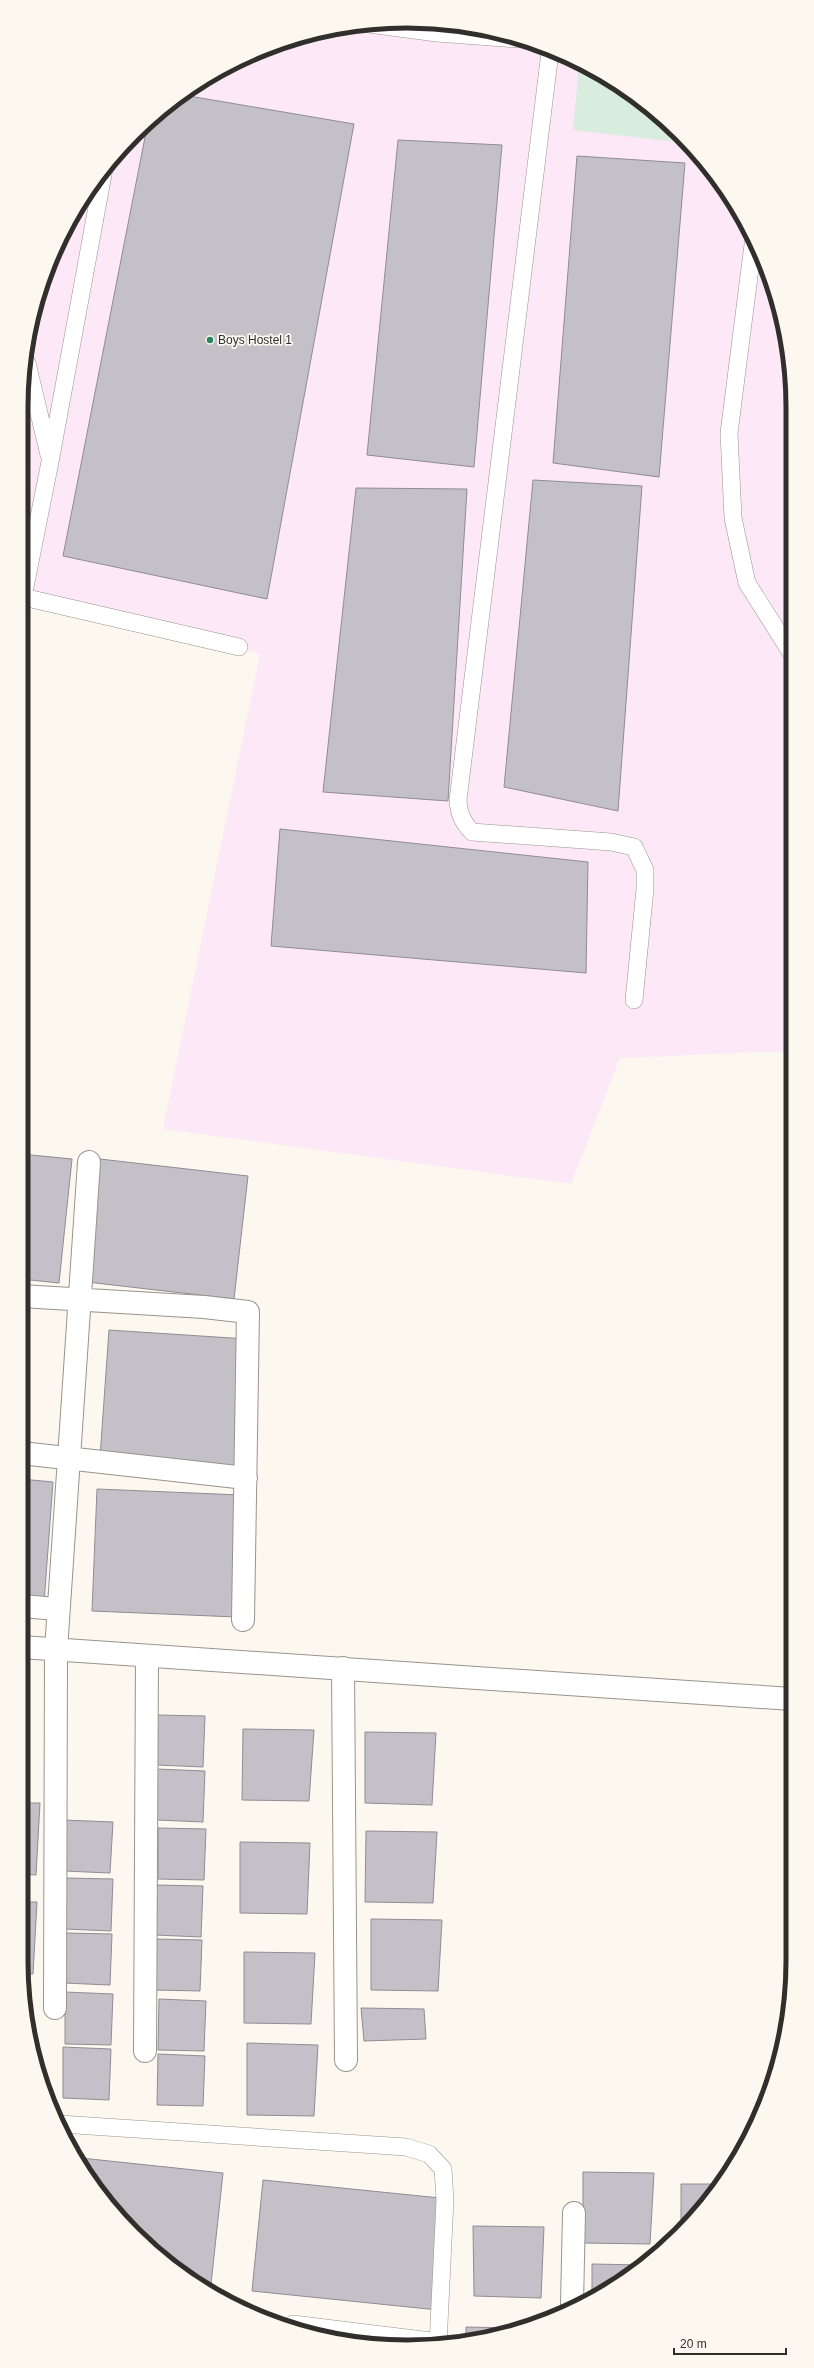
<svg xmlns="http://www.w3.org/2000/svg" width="814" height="2368" viewBox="0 0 814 2368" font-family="Arial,sans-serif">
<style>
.education{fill:#fce8f7}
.green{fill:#d8eddd}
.building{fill:#c4c0c8;stroke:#908c94}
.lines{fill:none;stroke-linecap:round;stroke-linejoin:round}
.service-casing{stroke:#98948c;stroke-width:18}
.minor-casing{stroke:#98948c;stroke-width:24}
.service{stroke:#fff;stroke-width:17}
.minor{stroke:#fff;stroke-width:22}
.poi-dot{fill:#28855d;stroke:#fdf8ef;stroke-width:1.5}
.labels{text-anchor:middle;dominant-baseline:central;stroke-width:3.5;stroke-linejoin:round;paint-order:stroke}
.poi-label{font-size:12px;fill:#312f2c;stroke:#fdf8ef;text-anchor:start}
.rim{fill:none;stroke:#312f2c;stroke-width:5}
</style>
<rect width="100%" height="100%" fill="#fdf8ef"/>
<path class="education" d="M 432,22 L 507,34 L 600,73 L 697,152 L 753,236 L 790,356 L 791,1051 L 620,1058 L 571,1184 L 163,1129 L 260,654 L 21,589 L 21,407 L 34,307 L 61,236 L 101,172 L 152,117 L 214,73 L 283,42 L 356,24 Z"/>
<path class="green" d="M 579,64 L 600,73 L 686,143 L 573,130 Z"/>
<path class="building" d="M 183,95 L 354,124 L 267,599 L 63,556 L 148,122 Z
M 398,140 L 502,145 L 474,467 L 367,455 Z
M 577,156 L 685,163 L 659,477 L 553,463 Z
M 533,480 L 642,486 L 618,811 L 504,787 Z
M 356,488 L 467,489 L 448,801 L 323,792 Z
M 280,829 L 588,862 L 586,973 L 271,946 Z
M 21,1154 L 72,1159 L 59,1283 L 21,1279 Z
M 100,1159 L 248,1176 L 234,1299 L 87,1282 Z
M 109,1330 L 247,1339 L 238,1466 L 100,1457 Z
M 21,1479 L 53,1482 L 44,1603 L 21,1601 Z
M 97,1489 L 241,1495 L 236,1617 L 92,1611 Z
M 21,1709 L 29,1709 L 26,1780 L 21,1780 Z
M 157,1715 L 205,1716 L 203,1767 L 157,1765 Z
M 243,1729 L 314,1730 L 309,1801 L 242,1800 Z
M 365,1732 L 436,1733 L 432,1805 L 365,1803 Z
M 157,1769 L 205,1771 L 203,1822 L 157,1820 Z
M 21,1803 L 40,1803 L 36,1875 L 21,1874 Z
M 64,1820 L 113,1822 L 110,1873 L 64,1871 Z
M 158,1828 L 206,1829 L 204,1880 L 158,1879 Z
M 366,1831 L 437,1832 L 433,1903 L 365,1902 Z
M 240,1842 L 310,1843 L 307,1914 L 240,1913 Z
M 66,1878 L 113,1879 L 111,1931 L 65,1929 Z
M 156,1885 L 203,1886 L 201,1937 L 155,1935 Z
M 21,1902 L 37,1902 L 33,1974 L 22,1973 Z
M 371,1919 L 442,1920 L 438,1991 L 371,1990 Z
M 65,1933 L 112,1934 L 110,1985 L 64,1983 Z
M 155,1939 L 202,1940 L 200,1991 L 154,1990 Z
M 244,1952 L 315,1953 L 311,2024 L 244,2023 Z
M 65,1992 L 113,1994 L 111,2045 L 65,2044 Z
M 159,1999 L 206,2001 L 204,2051 L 158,2050 Z
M 361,2008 L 424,2009 L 426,2039 L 364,2041 Z
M 247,2043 L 318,2045 L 314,2116 L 247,2115 Z
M 63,2047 L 111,2049 L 109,2100 L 63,2098 Z
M 158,2054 L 205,2056 L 203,2106 L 157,2105 Z
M 81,2158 L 223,2173 L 211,2284 L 197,2283 L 172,2267 L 117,2216 Z
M 583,2172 L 654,2173 L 650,2244 L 583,2243 Z
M 263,2180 L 450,2199 L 438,2310 L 252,2291 Z
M 681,2184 L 721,2184 L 681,2232 Z
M 473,2226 L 544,2227 L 541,2298 L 474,2296 Z
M 592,2264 L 642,2265 L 622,2282 L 592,2295 Z
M 466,2327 L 519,2328 L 507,2334 L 466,2341 Z"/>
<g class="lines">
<g class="service-casing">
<path id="service" d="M 369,24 L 437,33 L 518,39
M 550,52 L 458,800 C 459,814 462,821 472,832 L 611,842 L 634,847 L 645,870 L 645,889 L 634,1000
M 104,169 L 50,462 L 23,597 L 239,647
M 754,237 L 729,433 L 733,518 L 747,583 L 790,651
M 27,363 L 49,455
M 60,2124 L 406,2147 L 429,2154 L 443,2169 L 445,2200 L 438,2345
M 293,2324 L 439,2342"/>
</g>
<g class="minor-casing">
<path id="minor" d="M 21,1296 L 204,1307 L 248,1312 L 243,1620
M 21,1453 L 246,1478
M 21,1606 L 58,1609
M 21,1647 C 278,1666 535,1681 792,1699
M 343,1668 L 346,2060
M 55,2008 L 56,1650 L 89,1162
M 145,2051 L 147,1657
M 572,2304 L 574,2213"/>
</g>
<use href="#service" class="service"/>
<use href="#minor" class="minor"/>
</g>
<circle class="poi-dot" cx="210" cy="340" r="4"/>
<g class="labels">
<g class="poi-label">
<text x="218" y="340">Boys Hostel 1</text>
</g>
</g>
<path d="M0 0H814V2368H0ZM407 28H407A379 379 0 0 1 786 407V1961A379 379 0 0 1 407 2340H407A379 379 0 0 1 28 1961V407A379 379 0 0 1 407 28Z" fill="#fdf8ef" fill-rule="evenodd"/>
<path class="rim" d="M407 28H407A379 379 0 0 1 786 407V1961A379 379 0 0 1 407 2340H407A379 379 0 0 1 28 1961V407A379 379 0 0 1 407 28Z"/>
<path d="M674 2348v6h112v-6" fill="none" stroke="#312f2c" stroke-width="2"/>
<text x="680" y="2348" font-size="12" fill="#312f2c" stroke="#fdf8ef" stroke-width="3" paint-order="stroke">20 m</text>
</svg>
